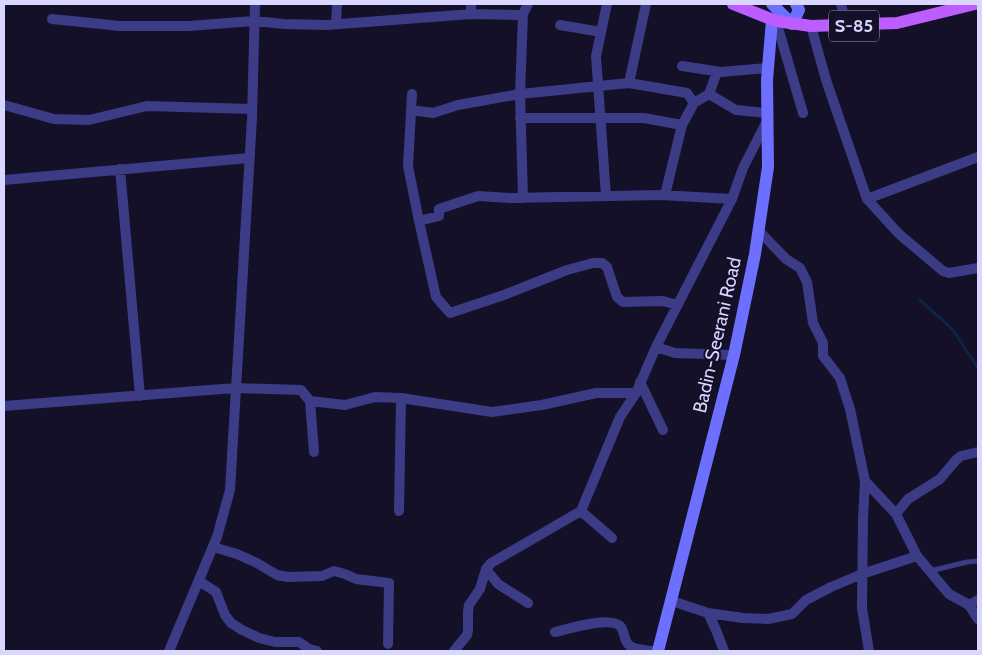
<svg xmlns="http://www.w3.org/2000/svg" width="982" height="655" viewBox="0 0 982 655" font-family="Cabin,sans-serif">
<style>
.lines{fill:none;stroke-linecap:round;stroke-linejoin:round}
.stream{stroke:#0c264a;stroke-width:2.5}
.lane{stroke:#3b3b86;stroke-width:5}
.street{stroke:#3b3b86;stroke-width:10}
.secondary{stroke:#6d70ff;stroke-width:12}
.primary{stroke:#bb5dff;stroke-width:12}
.labels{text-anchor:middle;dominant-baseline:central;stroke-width:4;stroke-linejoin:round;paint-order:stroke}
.shield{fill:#131027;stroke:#9e9bbe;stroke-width:1}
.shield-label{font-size:18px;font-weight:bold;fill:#d9d6ff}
.street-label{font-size:19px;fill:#d9d6ff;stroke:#131027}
</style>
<rect width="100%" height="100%" fill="#131027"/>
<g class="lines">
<path class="stream" d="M 920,300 L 953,330 L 978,368"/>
<path class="lane" d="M 930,571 L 967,562 L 978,561"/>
<path class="street" d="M 471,4 L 471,14
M 841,4 L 846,26
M 52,19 L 120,26 L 189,26 L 254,21 L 284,24 L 327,25 L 471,14 L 517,15 L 523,14
M 776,21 L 803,113
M 336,24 L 337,4
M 560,25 L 601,32
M 811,26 L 826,80 L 867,199 L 899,234 L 943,271 L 949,273 L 978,268
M 682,66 L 721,72 L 768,68
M 629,83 L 646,4
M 412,94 L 408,166 L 419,221
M 709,94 L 736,110 L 767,113
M 4,105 L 54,119 L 89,120 L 147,106 L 252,109
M 411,110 L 433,113 L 458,105 L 520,94 L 629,83 L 687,93 L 694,103
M 520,118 L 644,118 L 682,125
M 120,169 L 140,396
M 4,180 L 249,158
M 665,195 L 682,125 L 694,103 L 709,94 L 717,72
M 606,196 L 596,56 L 607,4
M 523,198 L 520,94 L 523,14 L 528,4
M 867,199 L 978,157
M 758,230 L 786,259 L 800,268 L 807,282 L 813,323 L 823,343 L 823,356 L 840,378 L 850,409 L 865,481 L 863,519 L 862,608 L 869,651
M 677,305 L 663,301 L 623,302 L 617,297 L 607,267 L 602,263 L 593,263 L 567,270 L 504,295 L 450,313 L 436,297 L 419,221 L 439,216 L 439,209 L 478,196 L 510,198 L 661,195 L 732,199
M 656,347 L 675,353 L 734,355
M 640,382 L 663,430
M 310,401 L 314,452
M 4,406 L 235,388 L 301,390 L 310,401 L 345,405 L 375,397 L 401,398 L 492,412 L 542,405 L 596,393 L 636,393
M 865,481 L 896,514 L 917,556 L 949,594 L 969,605 L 978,619
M 399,511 L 401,398
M 581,511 L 612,538
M 896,514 L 908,499 L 940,479 L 956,460 L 961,456 L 978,452
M 213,547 L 237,554 L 257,563 L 277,575 L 288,577 L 322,576 L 334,571 L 345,574 L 356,579 L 389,583 L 388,644
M 486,569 L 498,584 L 528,603
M 199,581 L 216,592 L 225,615 L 231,623 L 242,630 L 259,638 L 275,642 L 299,642 L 309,649 L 317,651
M 672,601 L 708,613 L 716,630 L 724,651
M 969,605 L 978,600
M 708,613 L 743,618 L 768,619 L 792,614 L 806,600 L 831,587 L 862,574 L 917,556
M 555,632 C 568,629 612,615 621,627 C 623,630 624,635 625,638 C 628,650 640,649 651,651
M 169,651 L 217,537 L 230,490 L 252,118 L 255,4
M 454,651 L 467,635 L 468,630 L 468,611 L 469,605 L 480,589 L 486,569 L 491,563 L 581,511 L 620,417 L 636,393 L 656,347 L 732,199 L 743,168 L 767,121"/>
<path class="secondary" d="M 772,4 L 792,24 L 799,10 L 796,4
M 658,651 L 734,355 L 755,254 L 768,167 L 767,80 L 772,20"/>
<path class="primary" d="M 733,4 L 776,21 L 811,26 L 897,23 L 975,4"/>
</g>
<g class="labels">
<rect class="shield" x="829" y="10.5" width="50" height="31" rx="4"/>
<g class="shield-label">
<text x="854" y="26">S-85</text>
</g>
<g class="street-label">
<text transform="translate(717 335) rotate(-77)">Badin-Seerani Road</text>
</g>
</g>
<rect width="982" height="655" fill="none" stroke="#d9d6ff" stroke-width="10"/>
</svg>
